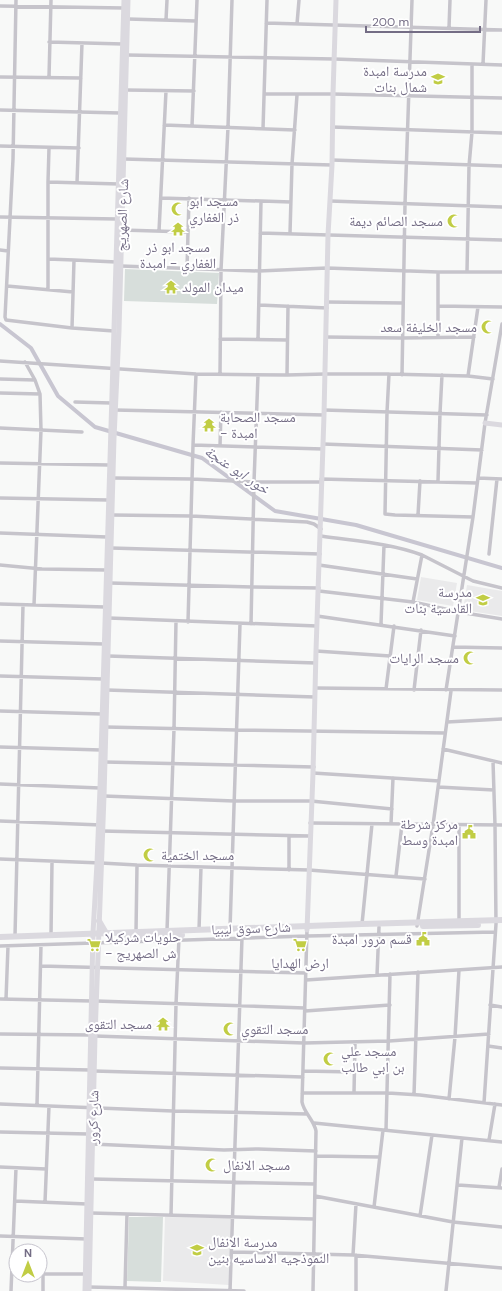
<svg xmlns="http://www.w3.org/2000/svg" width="502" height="1291" viewBox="0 0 502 1291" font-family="'DM Sans','Noto Naskh Arabic',sans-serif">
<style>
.built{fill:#eaeaeb}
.green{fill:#d7dedb}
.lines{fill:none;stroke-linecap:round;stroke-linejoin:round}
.canal{stroke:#c8c6d1;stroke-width:4}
.street{stroke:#c6c4cb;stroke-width:3.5}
.secondary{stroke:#dbd9df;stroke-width:5}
.primary{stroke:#dbd9df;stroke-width:6}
.labels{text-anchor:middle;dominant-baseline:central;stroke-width:4;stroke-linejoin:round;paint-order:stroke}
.poi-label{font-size:14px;fill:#746d85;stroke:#fff;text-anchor:start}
.street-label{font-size:14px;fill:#746d85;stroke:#fff}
.water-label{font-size:15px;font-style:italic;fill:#77738d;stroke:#fff}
</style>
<rect width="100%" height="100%" fill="#f8f9f8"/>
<path class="built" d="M 421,577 L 457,583 L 453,606 L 417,600 Z
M 467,585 L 502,591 L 502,616 L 463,610 Z
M 165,1217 L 231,1218 L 229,1285 L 163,1281 Z"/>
<path class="green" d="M 125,269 L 219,273 L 217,304 L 124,301 Z
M 129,1217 L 163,1217 L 161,1282 L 127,1281 Z"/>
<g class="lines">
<path class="canal" d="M 0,324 L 31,348 L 58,396 L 95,427 L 202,458 L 275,511 L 356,525 L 502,568"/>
<path class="street" d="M 16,0 L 13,159 L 5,317 L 6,320 L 72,328 L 114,331
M 0,6 L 124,8
M 128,19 L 196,21
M 166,20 L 167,0
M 266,23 L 502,30
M 297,24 L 299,0
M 449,28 L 450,0
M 49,42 L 123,44
M 127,55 L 334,59 L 502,65
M 483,64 L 486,0
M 0,77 L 81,78
M 49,77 L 51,0
M 126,90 L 194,91
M 264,94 L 333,94 L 502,98
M 0,110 L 120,113
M 164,125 L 295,130
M 192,126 L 197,0
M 332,127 L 502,133
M 263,129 L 267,0
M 0,146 L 79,148
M 124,159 L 332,165
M 332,160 L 502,166
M 48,182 L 119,184
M 77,183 L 82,43
M 161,198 L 291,202
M 330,201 L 502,207
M 0,217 L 117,219
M 122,230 L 188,232
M 159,231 L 166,91
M 260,233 L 502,240
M 290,233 L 292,164 L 297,95
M 0,250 L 8,251
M 48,259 L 74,260 L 72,328
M 74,260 L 116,262
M 121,266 L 259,271 L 327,268 L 438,272 L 502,272
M 187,269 L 189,198
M 467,272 L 469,166 L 472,132 L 472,64
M 7,286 L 73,292
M 48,290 L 48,182 L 49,148
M 327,302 L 403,303
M 259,305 L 327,308
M 438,306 L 502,307
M 326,337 L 402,338 L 474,337
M 438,337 L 438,272
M 220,339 L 287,340
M 258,339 L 261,201
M 0,361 L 196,374 L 287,375 L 325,374 L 389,374 L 468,376 L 493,379
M 25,362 L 35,380 L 40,394 L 41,430 L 34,605
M 220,374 L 221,270 L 228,127 L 232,0
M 389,374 L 387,412 L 385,514 L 395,515 L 473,517
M 287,375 L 288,306
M 402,375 L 405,204 L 412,0
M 468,376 L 478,307
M 0,379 L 35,380
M 0,393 L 40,394
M 75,402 L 111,403
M 115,410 L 324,415
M 324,410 L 487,415
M 0,428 L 82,432
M 323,444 L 482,450
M 193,445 L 323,449
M 220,446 L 221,412
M 0,463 L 109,465
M 113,478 L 192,479 L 254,482 L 321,482
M 478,478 L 502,479
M 321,479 L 477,483
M 438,481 L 440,413 L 442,375
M 0,498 L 108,500
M 112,515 L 191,516 L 307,522 L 314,524 L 321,529
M 418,515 L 420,481
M 0,533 L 107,537
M 321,536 C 354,541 390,543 422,555 L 473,581 L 502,588
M 111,548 L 320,554
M 489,554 L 497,479
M 0,565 L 42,569 L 106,570
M 319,565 L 417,579
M 110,583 L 252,587 L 319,588
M 319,591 L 413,602 L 459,612 L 502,619
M 413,602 L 422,555
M 0,604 L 105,607
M 317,616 L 455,636
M 109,618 L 317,626
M 188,622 L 193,445 L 196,374
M 251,624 L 254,482 L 258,375
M 381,624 L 384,545
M 0,641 L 104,644
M 453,647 L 502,648
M 316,651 L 390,656
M 108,656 L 316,663
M 0,676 L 103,679
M 315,688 L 502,690
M 386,689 L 394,626
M 107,690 L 315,697
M 414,690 L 421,630
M 446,690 L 473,517 L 485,423 L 502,324
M 0,711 L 102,714
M 447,722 L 502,719
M 106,727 L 236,730 L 445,733
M 0,747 L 101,750
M 443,749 L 502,763
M 105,762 L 314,767
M 313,773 L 439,781
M 0,784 L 100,788
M 438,787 L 494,790
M 104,796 L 234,801 L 311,801 L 392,809
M 0,821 L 101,825
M 310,823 L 502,825
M 391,824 L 393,778
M 459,825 L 459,921
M 102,831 L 310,836
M 0,859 L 101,863 L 137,865 L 309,870 L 425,879
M 289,870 L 289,836
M 396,876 L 402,824
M 362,924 L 372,824
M 417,926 L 433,825 L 451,691
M 230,929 L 240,624
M 199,930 L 201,867
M 307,930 L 302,1102 C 304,1113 314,1120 316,1131 L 313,1291
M 167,931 L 174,729 L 176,621
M 136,932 L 137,865
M 51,935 L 52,862
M 15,936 L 23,605
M 0,946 L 307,936 L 495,932
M 41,966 L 306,973
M 377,975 L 379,927
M 306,980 L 502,967
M 0,999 L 92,1001
M 6,999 L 8,946
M 96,1001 L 305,1008
M 490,1005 L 502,1007
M 305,1011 L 390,1005
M 0,1034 L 91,1035
M 95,1036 L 304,1043 L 389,1041 L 489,1034
M 488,1046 L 502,1048
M 0,1068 L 90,1070
M 94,1071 L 303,1077
M 303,1071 L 354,1072
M 302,1093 L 388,1093 L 420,1095 L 502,1105
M 354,1093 L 355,1043
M 414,1095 L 418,972
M 449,1099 L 455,1037 L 459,970
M 484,1103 L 496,924 L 495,825 L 493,761
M 0,1104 L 173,1111 L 307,1114
M 37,1105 L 41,945
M 314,1123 L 502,1142
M 386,1130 L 390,974
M 0,1132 L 88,1134
M 489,1140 L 495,1104
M 92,1144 L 224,1150 L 258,1149 L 316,1151
M 316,1156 L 379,1157
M 0,1167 L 46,1169
M 92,1179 L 315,1184
M 458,1185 L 502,1188
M 499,1187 L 502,1169
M 315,1196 L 453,1222 L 502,1227
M 15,1201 L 87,1204
M 45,1202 L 49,1106
M 374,1207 L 383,1130
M 91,1213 L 314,1219
M 171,1215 L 176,1004 L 179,938
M 420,1216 L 432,1135
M 0,1236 L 87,1239
M 232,1252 L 353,1255 L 502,1268
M 353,1255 L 356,1204
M 356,1255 L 356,1291
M 40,1274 L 87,1274
M 89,1287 L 244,1291
M 125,1287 L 127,1214
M 11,1291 L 16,1168
M 43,1291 L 43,1274
M 230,1291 L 242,938
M 446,1291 L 462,1138"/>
<path class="secondary" d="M 485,423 L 502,425
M 307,930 L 313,773 L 316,651 L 324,415 L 328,235 L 332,165 L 333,94 L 336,0
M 85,1291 L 93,933 L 97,863 L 100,788 L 124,0
M 89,1291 L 95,1036 L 104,796 L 114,438 L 119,331 L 128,0"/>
<path class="primary" d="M 99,921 L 106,933
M 423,926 L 478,925
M 0,937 L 362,924 L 502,920
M 124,937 L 182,935"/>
</g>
<defs>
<g id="school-bare" transform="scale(1.08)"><path d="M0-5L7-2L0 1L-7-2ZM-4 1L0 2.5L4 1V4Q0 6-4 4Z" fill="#c1cd44" stroke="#fff" stroke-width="2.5" paint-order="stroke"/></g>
<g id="mosque-bare" transform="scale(1.08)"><path d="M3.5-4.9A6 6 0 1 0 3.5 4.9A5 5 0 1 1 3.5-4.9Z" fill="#c1cd44" stroke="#fff" stroke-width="2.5" paint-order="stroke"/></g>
<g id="temple-bare" transform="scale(1.08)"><path d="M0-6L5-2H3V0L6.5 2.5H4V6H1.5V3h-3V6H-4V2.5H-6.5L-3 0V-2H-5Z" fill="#c1cd44" stroke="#fff" stroke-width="2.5" paint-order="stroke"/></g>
<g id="civic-bare" transform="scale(1.08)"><path d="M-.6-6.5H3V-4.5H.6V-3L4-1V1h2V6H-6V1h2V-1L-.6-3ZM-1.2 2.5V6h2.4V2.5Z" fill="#c1cd44" stroke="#fff" stroke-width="2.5" paint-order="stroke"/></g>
<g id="supermarket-bare" transform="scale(1.08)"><path d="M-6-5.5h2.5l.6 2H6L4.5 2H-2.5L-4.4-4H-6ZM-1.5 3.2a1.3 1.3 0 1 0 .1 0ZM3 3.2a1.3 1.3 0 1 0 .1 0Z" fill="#c1cd44" stroke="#fff" stroke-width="2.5" paint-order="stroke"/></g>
</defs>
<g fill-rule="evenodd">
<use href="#school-bare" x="438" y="79"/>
<use href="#mosque-bare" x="178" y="209"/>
<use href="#mosque-bare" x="454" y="221"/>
<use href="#temple-bare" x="178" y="229"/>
<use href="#temple-bare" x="171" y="287"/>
<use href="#mosque-bare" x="488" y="327"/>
<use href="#temple-bare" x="209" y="425"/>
<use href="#school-bare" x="483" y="600"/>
<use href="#mosque-bare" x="470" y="658"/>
<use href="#civic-bare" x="469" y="832"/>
<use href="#mosque-bare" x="150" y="855"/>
<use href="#civic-bare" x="423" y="939"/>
<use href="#supermarket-bare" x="94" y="945"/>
<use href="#supermarket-bare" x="300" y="945"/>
<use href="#temple-bare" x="163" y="1024"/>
<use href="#mosque-bare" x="230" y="1029"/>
<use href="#mosque-bare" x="330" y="1059"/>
<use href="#mosque-bare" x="212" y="1165"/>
<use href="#school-bare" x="197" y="1250"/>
</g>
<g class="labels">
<g class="poi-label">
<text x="427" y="71" text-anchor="end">مدرسة امبدة<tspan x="427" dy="16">شمال بنات</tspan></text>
<text x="189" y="201">مسجد ابو<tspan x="189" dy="16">ذر الغفاري</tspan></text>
<text x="443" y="221" text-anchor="end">مسجد الصائم ديمة</text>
<text x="178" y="247" text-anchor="middle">مسجد ابو ذر<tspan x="178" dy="16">الغفاري - امبدة</tspan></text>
<text x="182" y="287">ميدان المولد</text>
<text x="477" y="327" text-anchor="end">مسجد الخليفة سعد</text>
<text x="220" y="417">مسجد الصحابة<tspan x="220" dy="16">- امبدة</tspan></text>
<text x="472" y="592" text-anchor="end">مدرسة<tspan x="472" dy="16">القادسية بنات</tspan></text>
<text x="459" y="658" text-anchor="end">مسجد الرايات</text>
<text x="458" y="824" text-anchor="end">مركز شرطة<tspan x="458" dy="16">امبدة وسط</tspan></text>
<text x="161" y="855">مسجد الختمية</text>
<text x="105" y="937">حلويات شركيلا<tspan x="105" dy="16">- ش الصهريج</tspan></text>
<text x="412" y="939" text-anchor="end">قسم مرور امبدة</text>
<text x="300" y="963" text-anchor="middle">ارض الهدايا</text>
<text x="152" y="1024" text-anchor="end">مسجد التقوى</text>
<text x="241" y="1029">مسجد التقوي</text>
<text x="341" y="1051">مسجد علي<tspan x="341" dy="16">بن ابي طالب</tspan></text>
<text x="223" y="1165">مسجد الانفال</text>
<text x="208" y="1242">مدرسة الانفال<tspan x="208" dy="16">النموذجيه الاساسيه بنين</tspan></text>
</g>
<g class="street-label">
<text transform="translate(122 215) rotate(-88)">شارع الصهريج</text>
<text transform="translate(251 928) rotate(-2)">شارع سوق ليبيا</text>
<text transform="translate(93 1117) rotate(-89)">شارع كرور</text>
</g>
<g class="water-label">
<text transform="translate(237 470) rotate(34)">خور ابو عنجة</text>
</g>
</g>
<g transform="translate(28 1263)"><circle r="19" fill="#ffffff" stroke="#c7c5ce"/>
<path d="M0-3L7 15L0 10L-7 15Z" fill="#c1cd44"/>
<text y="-6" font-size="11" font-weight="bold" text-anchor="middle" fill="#746d85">N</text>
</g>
<path d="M366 26v6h114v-6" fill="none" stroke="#746d85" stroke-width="2"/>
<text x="372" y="26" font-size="12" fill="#746d85" stroke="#ffffff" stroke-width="3" paint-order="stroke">200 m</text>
</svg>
